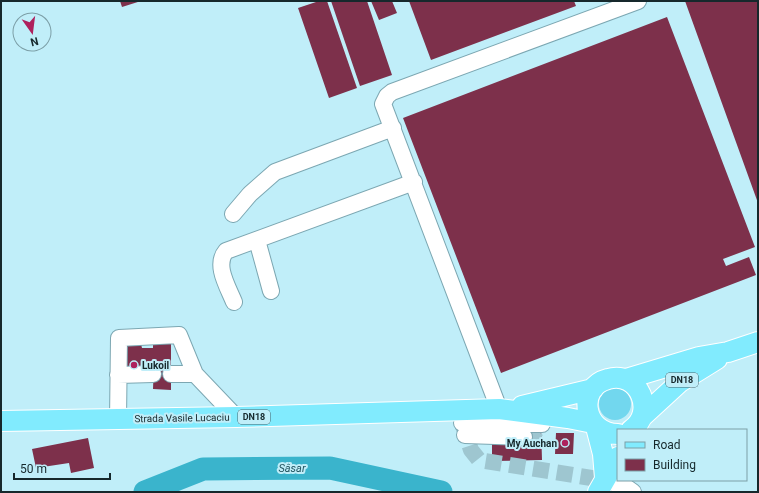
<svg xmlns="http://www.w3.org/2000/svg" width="759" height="493" viewBox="0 0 759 493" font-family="Roboto,sans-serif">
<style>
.green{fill:#72d7ee}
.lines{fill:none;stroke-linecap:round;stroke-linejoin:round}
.river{stroke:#3ab4cc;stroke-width:23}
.building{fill:#7d304b}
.minor-tunnel{stroke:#9ec6d0;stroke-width:16;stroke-dasharray:16 8;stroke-linecap:butt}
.minor-casing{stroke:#7ca7b2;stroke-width:18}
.major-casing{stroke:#fff;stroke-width:22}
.minor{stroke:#fff;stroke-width:16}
.major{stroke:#81ebfe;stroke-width:20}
.poi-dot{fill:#ae215d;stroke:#c0eef9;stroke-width:1.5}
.labels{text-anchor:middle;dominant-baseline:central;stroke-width:4;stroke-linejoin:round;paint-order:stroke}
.shield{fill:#c0eef9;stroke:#49636a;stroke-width:1}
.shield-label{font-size:9px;font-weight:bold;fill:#16282c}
.poi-label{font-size:10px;font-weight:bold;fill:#16282c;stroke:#c0eef9;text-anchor:start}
.street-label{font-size:10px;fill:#16282c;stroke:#c0eef9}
.water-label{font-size:11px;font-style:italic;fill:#22545f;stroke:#c0eef9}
</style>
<rect width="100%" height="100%" fill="#c0eef9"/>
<path class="green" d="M599 404a16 16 0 1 1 32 0a16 16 0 1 1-32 0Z"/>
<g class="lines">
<path class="river" d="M 145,492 L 203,469 L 330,468 L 441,492"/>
</g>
<path class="building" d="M 120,1 L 141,1 L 122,7 Z
M 319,1 L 327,1 L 357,88 L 329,98 L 298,8 Z
M 331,1 L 367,1 L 392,75 L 360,86 Z
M 371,1 L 392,1 L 397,13 L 379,20 Z
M 409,1 L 574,1 L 576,6 L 431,60 Z
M 685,1 L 758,1 L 758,203 Z
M 667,17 L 755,247 L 723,259 L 726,266 L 749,257 L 756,275 L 501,373 L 403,118 Z
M 153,341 L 171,341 L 171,390 L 153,389 L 154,363 L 143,362 L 143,367 L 125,367 L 125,344 L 141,344 L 142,348 L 153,348 Z
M 541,426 L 542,460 L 492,461 L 492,444 L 523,427 Z
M 556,433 L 574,433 L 573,454 L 555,454 Z
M 88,438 L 94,468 L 71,473 L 69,463 L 36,468 L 32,449 Z"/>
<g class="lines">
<path class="minor-tunnel" d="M 462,423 L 471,450 L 479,460 L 604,480
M 524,437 L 531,437 L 540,426"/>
<g class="minor-casing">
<path id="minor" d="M 233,214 L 250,194 L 275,172 L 393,128
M 257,240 L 271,291
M 234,302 C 228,287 214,265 226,251 L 414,182
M 171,374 L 195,374
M 118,375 L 153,374
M 499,409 L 383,104 L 387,96 L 392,92 L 638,1
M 118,420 L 119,338 L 179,335 L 195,374 L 236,417
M 462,423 L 542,424
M 465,435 L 524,437
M 604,480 L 626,487 L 633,492"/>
</g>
<g class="major-casing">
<path id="major" d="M 626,379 L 699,357 L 728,352 L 758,342
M 522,406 L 593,389
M 643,416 L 680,382 L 717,359
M 1,421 L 236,417 L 499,409 L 568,418 L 593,423
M 596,427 L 603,454 L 605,478
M 618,434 C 583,434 576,387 608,379 C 639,370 657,413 631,430
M 598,492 L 618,457"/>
</g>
<use href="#minor" class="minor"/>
<use href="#major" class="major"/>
</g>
<g class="poi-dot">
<circle cx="134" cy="365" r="4"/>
<circle cx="565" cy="443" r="4"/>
</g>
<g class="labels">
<g class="shield">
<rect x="666" y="373" width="32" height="14" rx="3"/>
<rect x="238" y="410" width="32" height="14" rx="3"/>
</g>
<g class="shield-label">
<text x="682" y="380">DN18</text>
<text x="254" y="417">DN18</text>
</g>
<g class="poi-label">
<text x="142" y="365">Lukoil</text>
<text x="557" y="443" text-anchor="end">My Auchan</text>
</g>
<g class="street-label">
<text transform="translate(182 418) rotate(-1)">Strada Vasile Lucaciu</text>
</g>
<g class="water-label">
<text x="292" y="468">Săsar</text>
</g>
</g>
<rect width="759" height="493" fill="none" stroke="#16282c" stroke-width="4"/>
<rect x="617" y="429" width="130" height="52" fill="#c0eef9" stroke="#7c9fa7"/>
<rect x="625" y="442" width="20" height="6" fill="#81ebfe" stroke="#7c9fa7"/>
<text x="653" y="449" font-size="12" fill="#16282c">Road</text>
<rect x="625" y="459" width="20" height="12" fill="#7d304b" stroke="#7c9fa7"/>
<text x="653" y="469" font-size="12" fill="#16282c">Building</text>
<g transform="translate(32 32) rotate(166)"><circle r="19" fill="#c0eef9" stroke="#7c9fa7"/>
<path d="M0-3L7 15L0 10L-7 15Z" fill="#ae215d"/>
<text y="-6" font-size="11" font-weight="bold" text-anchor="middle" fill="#16282c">N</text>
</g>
<path d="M14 473v6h96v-6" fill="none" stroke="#16282c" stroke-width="2"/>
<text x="20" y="473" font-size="12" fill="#16282c" stroke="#c0eef9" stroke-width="3" paint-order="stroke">50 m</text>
</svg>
